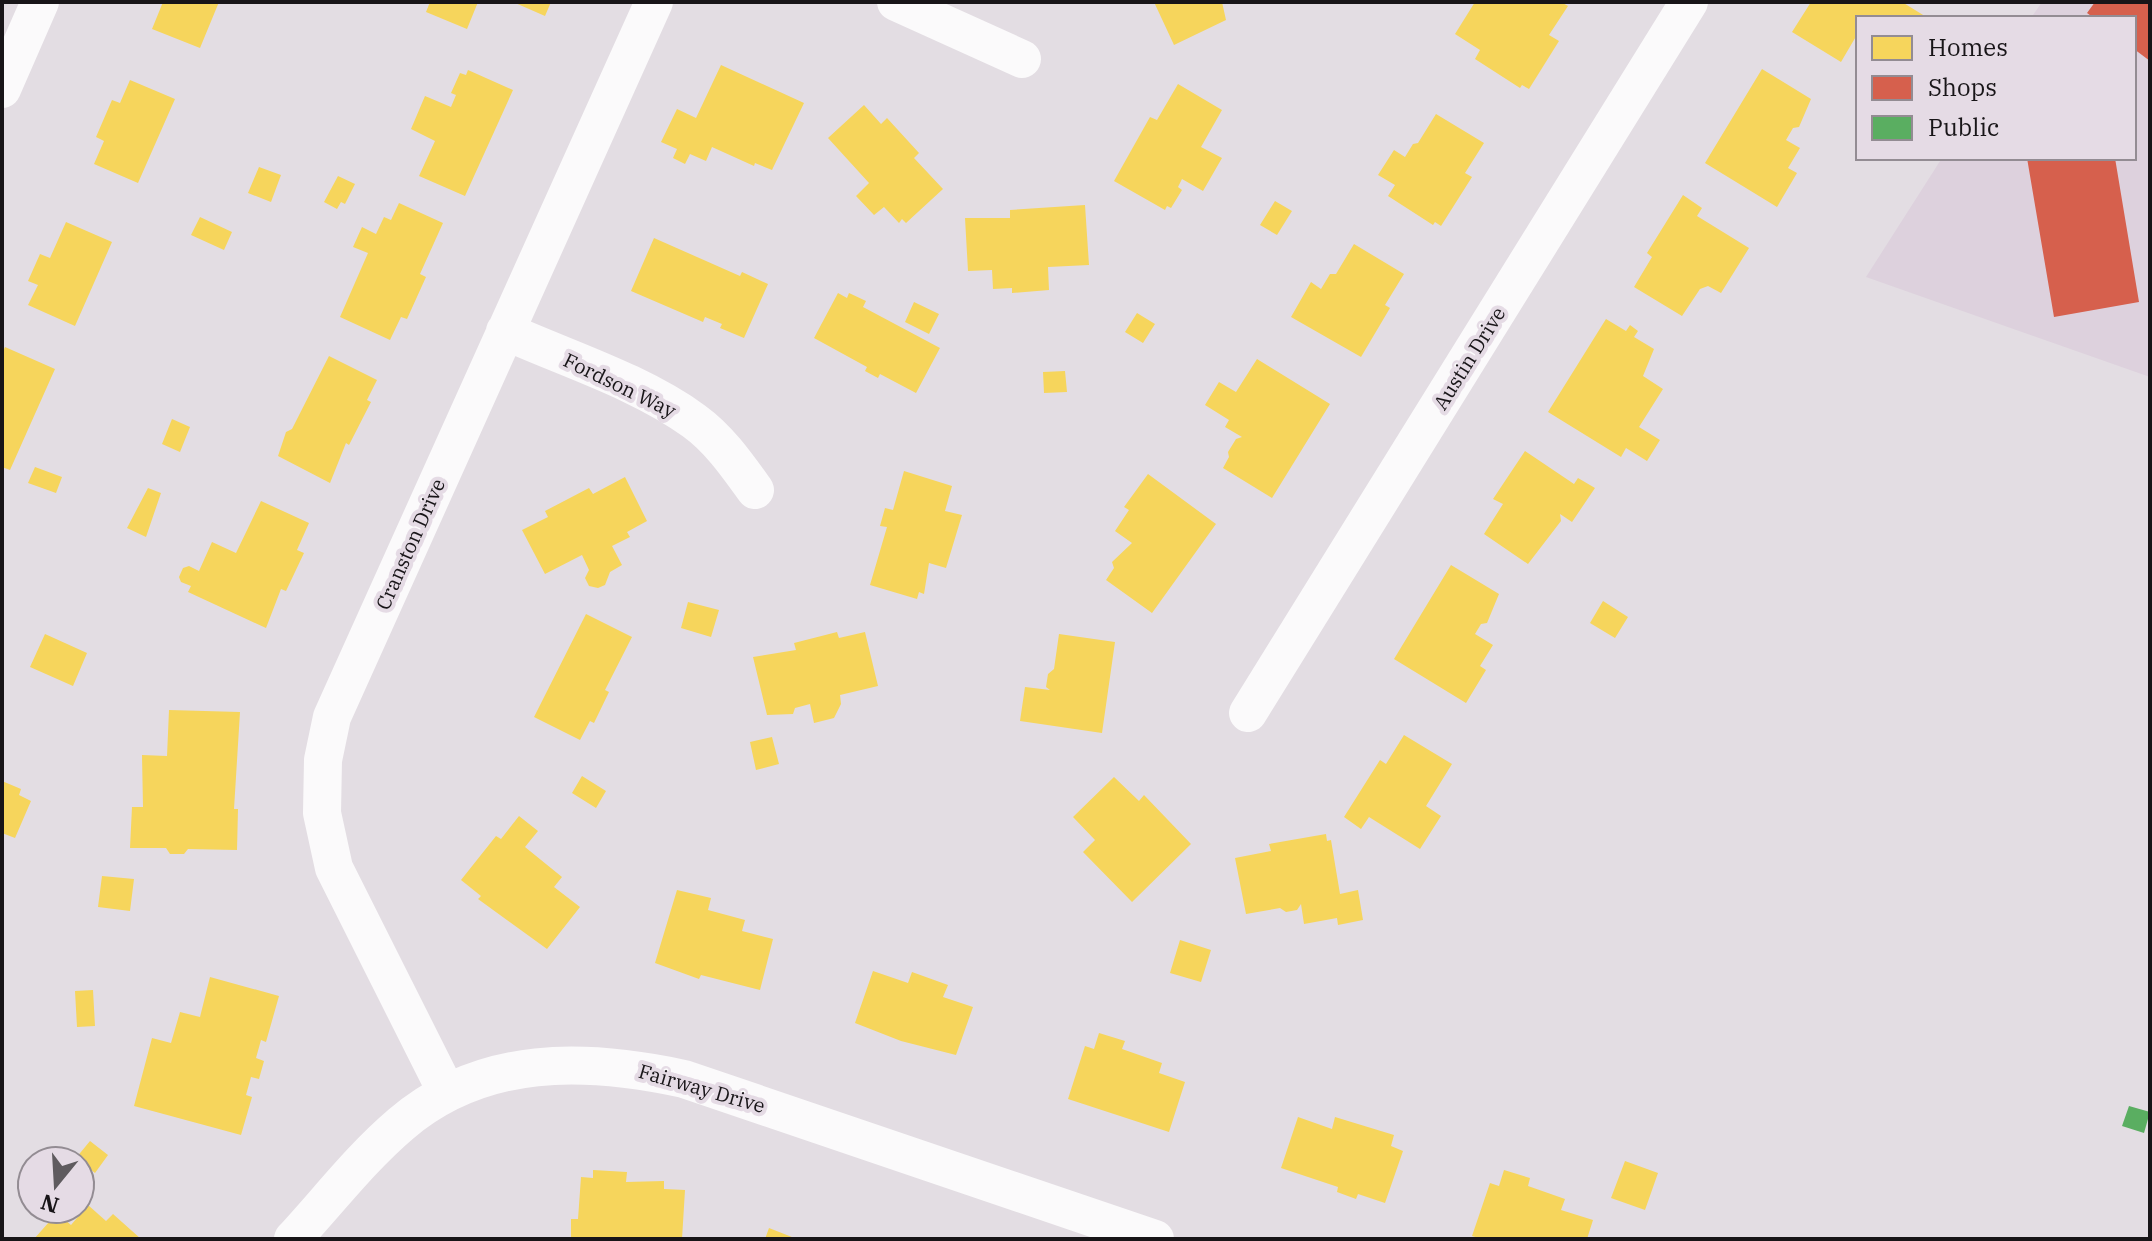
<svg xmlns="http://www.w3.org/2000/svg" width="2152" height="1241" viewBox="0 0 2152 1241" font-family="'IBM Plex Serif',serif">
<style>
.built{fill:#ddd1dd}
.homes{fill:#f6d55c}
.shops{fill:#d6604d}
.public{fill:#5aae61}
.lines{fill:none;stroke-linecap:round;stroke-linejoin:round}
.minor{stroke:#fbfafb;stroke-width:38}
.labels{text-anchor:middle;dominant-baseline:central;stroke-width:8;stroke-linejoin:round;paint-order:stroke}
.street-label{font-size:20px;fill:#181518;stroke:#e5dbe5}
</style>
<rect width="100%" height="100%" fill="#e3dde3"/>
<path class="built" d="M 2042,2 L 2150,2 L 2150,377 L 1866,277 L 1942,158 L 2134,158 L 2134,18 L 2031,18 Z"/>
<path class="homes" d="M 163,2 L 219,2 L 200,48 L 152,29 Z
M 430,2 L 478,2 L 467,29 L 426,12 Z
M 513,2 L 551,2 L 545,16 Z
M 1154,2 L 1222,2 L 1226,20 L 1174,45 Z
M 1475,2 L 1561,2 L 1568,6 L 1549,35 L 1559,41 L 1529,89 L 1522,85 L 1520,88 L 1475,59 L 1480,50 L 1455,34 Z
M 1811,2 L 1902,2 L 1928,18 L 1858,18 L 1858,33 L 1841,62 L 1792,32 Z
M 721,65 L 804,103 L 772,170 L 755,163 L 754,166 L 712,147 L 706,161 L 690,154 L 685,164 L 673,158 L 677,149 L 661,142 L 677,109 L 696,118 Z
M 1762,69 L 1811,99 L 1799,127 L 1793,128 L 1786,140 L 1800,148 L 1788,168 L 1797,173 L 1777,207 L 1705,163 Z
M 468,70 L 513,90 L 465,196 L 419,176 L 435,141 L 411,129 L 425,96 L 451,107 L 456,95 L 451,93 L 460,73 L 466,75 Z
M 130,80 L 175,99 L 138,183 L 94,164 L 104,141 L 96,137 L 112,100 L 120,103 Z
M 1178,84 L 1222,110 L 1201,147 L 1222,158 L 1203,191 L 1182,179 L 1178,187 L 1182,190 L 1171,208 L 1167,206 L 1165,210 L 1114,181 L 1150,117 L 1157,120 Z
M 864,105 L 881,124 L 887,118 L 919,153 L 914,158 L 943,189 L 906,223 L 902,219 L 899,223 L 884,207 L 874,215 L 856,196 L 869,183 L 828,138 Z
M 1436,114 L 1484,143 L 1465,173 L 1472,177 L 1441,226 L 1435,222 L 1433,225 L 1388,196 L 1395,185 L 1378,175 L 1394,150 L 1405,157 L 1413,144 L 1418,143 Z
M 259,167 L 281,175 L 271,202 L 248,193 Z
M 338,176 L 355,184 L 345,204 L 341,202 L 337,209 L 324,202 Z
M 1683,195 L 1702,208 L 1697,216 L 1749,248 L 1721,293 L 1708,286 L 1700,289 L 1682,316 L 1634,287 L 1652,257 L 1647,253 Z
M 1275,201 L 1292,211 L 1277,235 L 1260,225 Z
M 399,203 L 443,223 L 420,274 L 426,277 L 407,319 L 401,317 L 390,340 L 340,317 L 368,253 L 353,247 L 362,227 L 376,234 L 384,217 L 391,220 Z
M 1085,205 L 1089,265 L 1048,267 L 1049,290 L 1012,293 L 1012,288 L 993,289 L 992,270 L 968,271 L 965,218 L 1010,218 L 1010,210 Z
M 200,217 L 232,232 L 224,250 L 191,235 Z
M 66,222 L 112,242 L 75,326 L 28,305 L 38,285 L 28,281 L 40,254 L 50,258 Z
M 654,238 L 740,276 L 742,272 L 768,284 L 744,338 L 720,328 L 722,324 L 705,317 L 703,322 L 631,291 Z
M 1354,244 L 1404,274 L 1385,305 L 1390,308 L 1361,357 L 1291,317 L 1311,282 L 1321,289 L 1330,274 L 1336,274 Z
M 838,293 L 847,298 L 849,293 L 866,301 L 863,307 L 940,348 L 916,393 L 880,374 L 878,378 L 865,371 L 867,367 L 814,338 Z
M 914,302 L 939,314 L 929,334 L 905,322 Z
M 1137,313 L 1155,324 L 1143,343 L 1125,332 Z
M 1606,319 L 1626,331 L 1630,325 L 1638,331 L 1634,337 L 1654,349 L 1643,376 L 1663,389 L 1639,427 L 1660,440 L 1647,461 L 1626,448 L 1621,457 L 1548,412 Z
M 5,347 L 55,369 L 10,470 L 2,467 L 2,354 Z
M 329,356 L 377,380 L 367,400 L 371,402 L 349,445 L 346,443 L 330,483 L 278,456 L 286,432 L 292,429 Z
M 1257,359 L 1330,404 L 1272,498 L 1223,468 L 1229,457 L 1228,452 L 1236,439 L 1242,437 L 1225,427 L 1229,420 L 1205,405 L 1219,382 L 1236,392 Z
M 1065,371 L 1067,392 L 1044,393 L 1043,372 Z
M 172,419 L 190,427 L 180,452 L 162,444 Z
M 1525,451 L 1574,484 L 1578,478 L 1595,488 L 1572,522 L 1560,514 L 1561,521 L 1528,564 L 1484,534 L 1503,504 L 1493,499 Z
M 35,467 L 62,477 L 56,493 L 28,483 Z
M 904,471 L 952,486 L 945,511 L 962,515 L 946,568 L 929,563 L 924,594 L 919,592 L 917,599 L 870,585 L 887,527 L 880,526 L 885,508 L 893,510 Z
M 1148,474 L 1216,524 L 1152,613 L 1106,580 L 1114,568 L 1112,562 L 1132,543 L 1115,531 L 1129,510 L 1124,507 Z
M 625,477 L 647,521 L 627,532 L 630,537 L 612,546 L 622,565 L 610,572 L 605,585 L 598,588 L 589,586 L 585,578 L 589,570 L 582,555 L 545,574 L 522,530 L 548,517 L 545,511 L 589,488 L 593,494 Z
M 148,488 L 161,493 L 146,537 L 127,528 Z
M 261,501 L 309,523 L 297,550 L 304,553 L 286,591 L 281,589 L 266,628 L 188,592 L 191,586 L 181,582 L 179,577 L 183,568 L 189,566 L 199,571 L 212,542 L 236,553 Z
M 1451,565 L 1499,594 L 1487,623 L 1481,624 L 1475,634 L 1493,645 L 1480,666 L 1486,670 L 1466,703 L 1394,659 Z
M 1603,601 L 1628,617 L 1615,638 L 1590,623 Z
M 688,602 L 719,610 L 711,637 L 681,628 Z
M 586,614 L 632,637 L 605,690 L 609,692 L 594,723 L 590,721 L 580,740 L 534,717 Z
M 837,632 L 839,638 L 865,632 L 878,686 L 840,695 L 841,704 L 834,718 L 814,723 L 810,704 L 795,708 L 793,714 L 767,715 L 753,657 L 796,650 L 794,643 Z
M 45,634 L 87,653 L 73,686 L 30,667 Z
M 1059,634 L 1115,642 L 1102,733 L 1020,721 L 1025,687 L 1050,690 L 1046,687 L 1048,674 L 1054,669 Z
M 169,710 L 240,712 L 234,809 L 238,809 L 237,850 L 188,849 L 184,854 L 170,854 L 166,848 L 130,848 L 132,807 L 143,807 L 142,755 L 167,756 Z
M 1404,735 L 1452,764 L 1426,806 L 1441,816 L 1420,849 L 1369,817 L 1361,829 L 1344,817 L 1380,760 L 1386,764 Z
M 772,737 L 779,764 L 756,770 L 750,742 Z
M 582,776 L 606,791 L 596,808 L 572,793 Z
M 1114,777 L 1139,801 L 1144,795 L 1191,844 L 1132,902 L 1083,852 L 1095,840 L 1073,817 Z
M 2,781 L 21,789 L 19,795 L 31,801 L 15,838 L 2,833 Z
M 519,816 L 538,831 L 525,847 L 562,877 L 554,887 L 580,907 L 547,949 L 478,899 L 481,896 L 461,880 L 496,836 L 501,839 Z
M 1326,834 L 1327,841 L 1331,840 L 1340,894 L 1358,890 L 1363,920 L 1338,925 L 1337,918 L 1304,924 L 1301,904 L 1297,910 L 1286,912 L 1280,908 L 1246,914 L 1235,858 L 1271,851 L 1269,844 Z
M 102,876 L 134,879 L 130,911 L 98,907 Z
M 677,890 L 711,898 L 708,910 L 745,920 L 742,931 L 773,939 L 760,990 L 701,975 L 699,979 L 655,963 Z
M 1180,940 L 1211,950 L 1201,982 L 1170,973 Z
M 873,971 L 908,983 L 912,972 L 948,985 L 943,997 L 973,1007 L 956,1055 L 901,1041 L 855,1023 Z
M 210,977 L 279,996 L 266,1042 L 261,1040 L 256,1058 L 264,1061 L 259,1079 L 251,1077 L 246,1095 L 252,1097 L 241,1135 L 134,1106 L 152,1038 L 171,1043 L 180,1012 L 200,1017 Z
M 93,990 L 95,1026 L 77,1027 L 75,991 Z
M 1099,1033 L 1125,1041 L 1122,1049 L 1162,1063 L 1159,1073 L 1185,1082 L 1169,1132 L 1068,1099 L 1085,1046 L 1094,1049 Z
M 1298,1117 L 1332,1129 L 1335,1117 L 1394,1135 L 1391,1146 L 1403,1151 L 1385,1203 L 1358,1194 L 1356,1199 L 1337,1192 L 1338,1187 L 1281,1168 Z
M 90,1141 L 108,1155 L 95,1173 L 76,1158 Z
M 1625,1161 L 1658,1173 L 1645,1210 L 1611,1198 Z
M 593,1170 L 627,1172 L 626,1182 L 664,1181 L 664,1189 L 685,1190 L 682,1239 L 571,1239 L 571,1219 L 578,1219 L 581,1177 L 593,1178 Z
M 1504,1170 L 1530,1178 L 1528,1186 L 1565,1199 L 1561,1210 L 1593,1220 L 1587,1239 L 1482,1239 L 1472,1236 L 1490,1183 L 1499,1186 Z
M 88,1205 L 106,1221 L 113,1214 L 141,1239 L 34,1239 L 57,1213 L 71,1225 Z
M 769,1228 L 797,1239 L 765,1239 Z"/>
<path class="shops" d="M 2095,2 L 2150,2 L 2150,61 L 2134,49 L 2134,18 L 2094,18 L 2087,13 Z
M 2027,158 L 2115,158 L 2139,302 L 2054,317 Z"/>
<path class="public" d="M 2129,1106 L 2150,1112 L 2144,1133 L 2122,1126 Z"/>
<g class="lines">
<path class="minor" d="M 896,2 L 1022,59
M 2,89 L 40,2
M 505,331 C 567,359 639,381 694,421 C 719,439 737,465 755,490
M 1248,713 L 1689,2
M 447,1093 L 334,868 L 322,813 L 323,760 L 332,717 L 654,2
M 293,1239 C 329,1200 361,1158 401,1124 C 483,1054 586,1058 684,1079 L 1155,1239"/>
</g>
<g class="labels">
<g class="street-label">
<text transform="translate(1469 358) rotate(-58)">Austin Drive</text>
<text transform="translate(620 385) rotate(26)">Fordson Way</text>
<text transform="translate(410 544) rotate(-66)">Cranston Drive</text>
<text transform="translate(702 1088) rotate(16)">Fairway Drive</text>
</g>
</g>
<rect width="2152" height="1241" fill="none" stroke="#181518" stroke-width="8"/>
<rect x="1856" y="16" width="280" height="144" fill="#e5dbe5" stroke="#938c93" stroke-width="2"/>
<rect x="1872" y="36" width="40" height="24" fill="#f6d55c" stroke="#938c93" stroke-width="2"/>
<text x="1928" y="56" font-size="24" fill="#181518">Homes</text>
<rect x="1872" y="76" width="40" height="24" fill="#d6604d" stroke="#938c93" stroke-width="2"/>
<text x="1928" y="96" font-size="24" fill="#181518">Shops</text>
<rect x="1872" y="116" width="40" height="24" fill="#5aae61" stroke="#938c93" stroke-width="2"/>
<text x="1928" y="136" font-size="24" fill="#181518">Public</text>
<g transform="translate(56 1185) rotate(198)"><circle r="38" fill="#e5dbe5" stroke="#938c93" stroke-width="2"/>
<path d="M0-6L14 30L0 20L-14 30Z" fill="#5f5b5f"/>
<text y="-12" font-size="22" font-weight="bold" text-anchor="middle" fill="#181518">N</text>
</g>
</svg>
